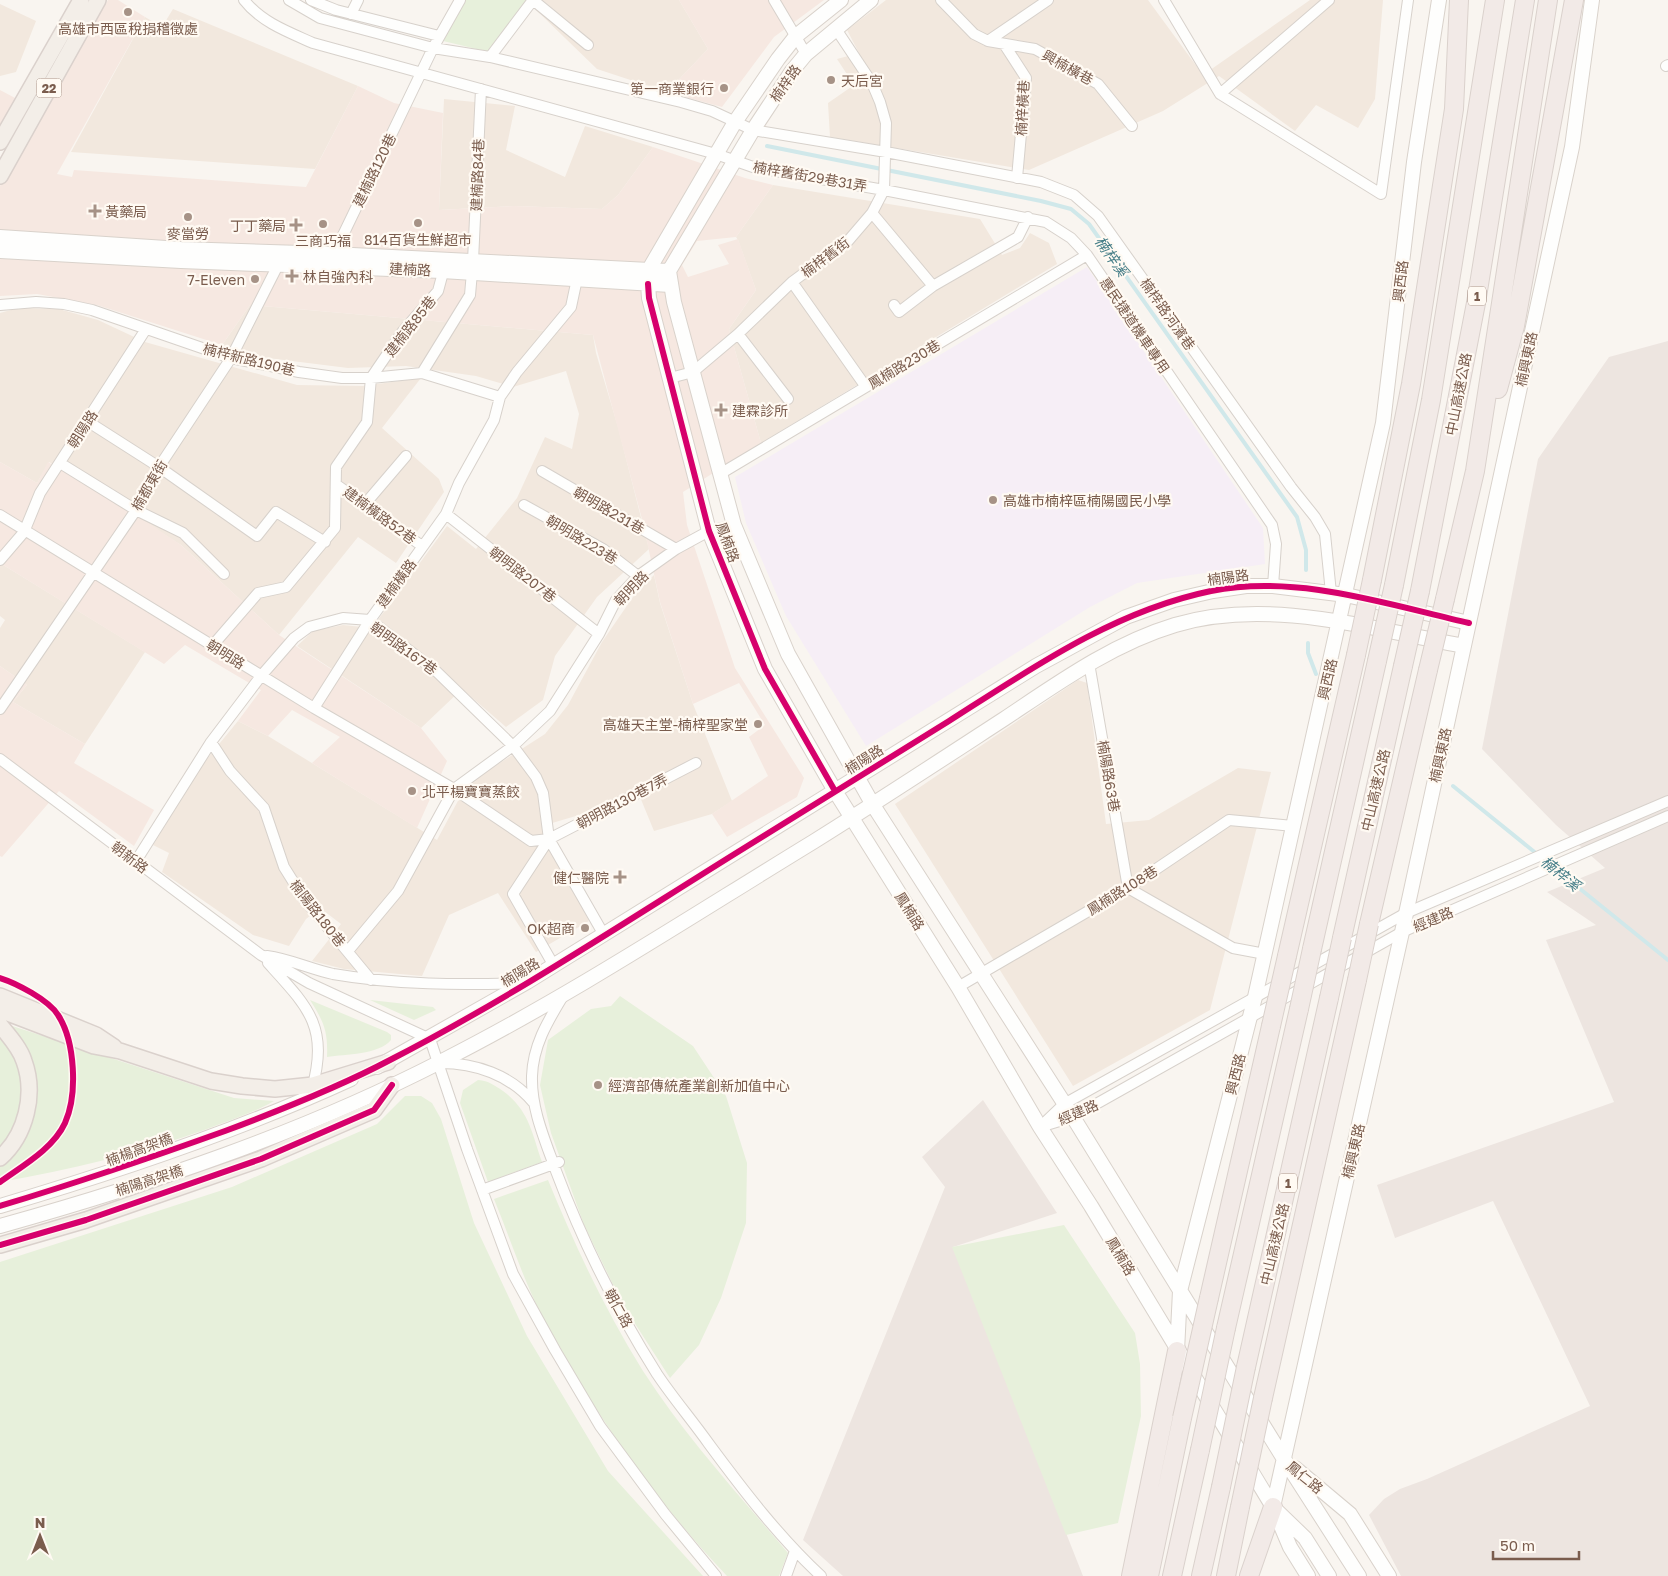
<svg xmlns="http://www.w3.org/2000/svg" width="1668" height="1576" viewBox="0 0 1668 1576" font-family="'Golos Text','Noto Sans TC',sans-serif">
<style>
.residential{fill:#f2e8de}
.commercial{fill:#f6e8e1}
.industrial{fill:#ede5e0}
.education{fill:#f6eef6}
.green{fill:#e7f0db}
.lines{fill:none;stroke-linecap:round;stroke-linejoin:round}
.stream{stroke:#d0e8ea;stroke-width:4}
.street-casing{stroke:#d7d1cb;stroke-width:12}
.secondary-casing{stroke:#d9d2cb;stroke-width:16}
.primary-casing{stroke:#dad1cc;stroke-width:18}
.highway-casing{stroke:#dad1cc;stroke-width:20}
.street{stroke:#fefefd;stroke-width:10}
.secondary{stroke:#fefefd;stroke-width:14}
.primary{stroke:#f3eee8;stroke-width:15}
.highway{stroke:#f2eae7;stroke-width:18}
.highway-bridge-casing{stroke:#dad1cc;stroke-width:20;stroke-linecap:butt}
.highway-bridge{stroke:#f2eae7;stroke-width:18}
.cycleway-casing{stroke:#fffaf3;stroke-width:9}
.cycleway{stroke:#d6006c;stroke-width:6}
.poi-dot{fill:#a69286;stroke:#fffaf3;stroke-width:2}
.labels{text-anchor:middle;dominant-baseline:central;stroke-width:4.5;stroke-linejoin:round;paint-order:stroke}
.shield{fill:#fffaf3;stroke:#a28b7f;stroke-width:1}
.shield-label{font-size:12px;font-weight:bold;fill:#7a5c4d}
.poi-label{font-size:14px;fill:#7a5c4d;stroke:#fffaf3;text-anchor:start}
.street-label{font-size:14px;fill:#7a5c4d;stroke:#fffaf3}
.water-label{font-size:15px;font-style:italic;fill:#437c86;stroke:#fffaf3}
</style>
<rect width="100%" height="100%" fill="#f9f5f0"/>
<path class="residential" d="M 537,0 L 679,0 L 708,49 L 667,92 L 597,69 L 532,6 Z
M 886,0 L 1148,0 L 1203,75 L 1310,0 L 1383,0 L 1375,99 L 1358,128 L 1316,105 L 1295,131 L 1219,76 L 1163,111 L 1029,170 L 830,137 L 828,103 L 854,85 L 837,59 L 859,53 L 847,30 Z
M 0,4 L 36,21 L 16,72 L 0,76 Z
M 173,9 L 358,86 L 315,169 L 71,152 L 145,17 L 162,27 Z
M 444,99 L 515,106 L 506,150 L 565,177 L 585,126 L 653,147 L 618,195 L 602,209 L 514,206 L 439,210 Z
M 773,185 L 980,219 L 1002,255 L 1020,248 L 1030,233 L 1049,243 L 1057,264 L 761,443 L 729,329 L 756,290 L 738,240 L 736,237 Z
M 250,305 L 593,335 L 596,353 L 618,427 L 649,549 L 597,597 L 555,656 L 543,700 L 506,727 L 462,689 L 421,728 L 297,646 L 313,631 L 343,625 L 372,628 L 447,526 L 476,549 L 517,498 L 545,437 L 572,449 L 579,414 L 566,371 L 513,387 L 476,376 L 406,366 L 348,368 L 260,357 L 222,345 Z
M 18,308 L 59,309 L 98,320 L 145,342 L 297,385 L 363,386 L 421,378 L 382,428 L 439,479 L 444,492 L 396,563 L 358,537 L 279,635 L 181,545 L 49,462 L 37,483 L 0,462 L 0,313 Z
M 0,563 L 145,652 L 85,744 L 13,702 L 27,685 L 0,666 L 0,628 L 5,620 L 0,616 Z
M 654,575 L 660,603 L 693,704 L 732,801 L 712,814 L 654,831 L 640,797 L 542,826 L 589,921 L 536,952 L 498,893 L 449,915 L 422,976 L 344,969 L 312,961 L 341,924 L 320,908 L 306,919 L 289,946 L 253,935 L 162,872 L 169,853 L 153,845 L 206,760 L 238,721 L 268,736 L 437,840 L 467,784 L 545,734 L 568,705 L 602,642 L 635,594 Z
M 1078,680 L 1087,683 L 1106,824 L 1149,820 L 1238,768 L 1271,772 L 1210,1010 L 1073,1086 L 895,804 Z"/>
<path class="commercial" d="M 108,0 L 118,0 L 145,17 L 57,174 L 72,177 L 74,170 L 306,187 L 358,86 L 394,103 L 443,113 L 439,210 L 514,206 L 602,209 L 618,195 L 653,147 L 745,178 L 773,185 L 736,237 L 697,241 L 682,265 L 688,277 L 729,264 L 718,245 L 738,239 L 756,290 L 729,329 L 761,443 L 683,492 L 687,525 L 735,668 L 804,778 L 797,797 L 727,837 L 712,814 L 768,776 L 749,737 L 765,725 L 739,683 L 693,704 L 660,602 L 643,523 L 593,335 L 250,305 L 222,345 L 97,305 L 37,294 L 0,296 L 0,186 Z
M 679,0 L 824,0 L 774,37 L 722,107 L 667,92 L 708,49 Z
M 0,90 L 17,99 L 0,127 Z
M 0,462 L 37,483 L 48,462 L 123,506 L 181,545 L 279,635 L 421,728 L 447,761 L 417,828 L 312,763 L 340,737 L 292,710 L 268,736 L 238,721 L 261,690 L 185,645 L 164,664 L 0,563 Z
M 0,666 L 27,685 L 13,702 L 85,744 L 74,763 L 154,810 L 134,846 L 59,791 L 2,857 L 0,856 Z"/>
<path class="industrial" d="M 1668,341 L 1668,1576 L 1401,1576 L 1369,1515 L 1384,1499 L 1400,1489 L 1427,1479 L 1590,1406 L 1493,1201 L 1395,1238 L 1377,1185 L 1614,1102 L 1546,940 L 1596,925 L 1547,892 L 1605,868 L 1556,825 L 1482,749 L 1538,459 L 1609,357 Z
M 983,1100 L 1057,1213 L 953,1247 L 1083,1576 L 843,1576 L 803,1540 L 945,1187 L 922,1157 Z"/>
<path class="education" d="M 1087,267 L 1263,528 L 1265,564 L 1137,583 L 1090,607 L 866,746 L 786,616 L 746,523 L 735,477 Z"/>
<path class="green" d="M 464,0 L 528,0 L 489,52 L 439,40 Z
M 620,996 L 693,1046 L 726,1096 L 747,1163 L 746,1223 L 721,1298 L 699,1345 L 670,1378 L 623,1305 L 584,1225 L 551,1133 L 540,1085 L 548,1040 L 591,1009 L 611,1006 Z
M 310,1000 L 387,1032 L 391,1035 L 391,1040 C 378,1055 346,1054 327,1057 C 328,1031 324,1022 310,1000 Z
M 370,1000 L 433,1007 L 436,1010 L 414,1020 Z
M 0,1022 L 234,1098 L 274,1101 C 253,1113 230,1120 207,1129 C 140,1153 70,1170 0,1182 Z
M 478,1080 C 489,1081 494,1085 503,1091 C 529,1110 532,1133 542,1162 L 488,1182 L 460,1103 L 463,1090 Z
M 405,1096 L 421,1096 L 432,1103 L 441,1119 L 474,1223 L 527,1336 L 608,1471 L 703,1576 L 0,1576 L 0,1262 L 232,1187 L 377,1124 Z
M 548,1180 C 575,1246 605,1310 643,1371 C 685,1436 738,1494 788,1553 L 779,1576 L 727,1576 C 657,1503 589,1406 542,1316 C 523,1279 510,1238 494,1199 Z
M 1064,1225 L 1135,1333 L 1140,1364 L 1141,1416 L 1118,1523 L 1066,1535 L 952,1247 Z"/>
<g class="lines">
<path class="stream" d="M 767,146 L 1041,201 L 1071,209 L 1089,224 L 1297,517 L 1306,550 L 1306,570
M 1308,643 L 1308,653 L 1316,674
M 1453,786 L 1668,960"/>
<g class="street-casing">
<path id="street" d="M 244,0 C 261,22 288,32 313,43 L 716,154 L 753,167 L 884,190 L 1046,222 L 1071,238 L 1087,255 L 1272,525 L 1276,544 L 1273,586
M 289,0 L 320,18 L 433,48 L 490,57 L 681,102 L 712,111 L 753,130 L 886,152 L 1041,182 L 1074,195 L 1098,216 L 1291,487 L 1315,517 L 1325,534 L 1331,593
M 311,0 L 336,10 L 439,36
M 533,0 L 588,45
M 774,0 L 806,54
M 941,0 L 974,34 L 988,41 L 1035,49 L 1098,84 L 1132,126
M 1164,0 L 1220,94 L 1381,194 L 1408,0
M 351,14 L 358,0
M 988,41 L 1048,0
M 1004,44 L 1026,78 L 1017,178
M 490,57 L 533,0
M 1666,66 L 1668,65
M 1220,94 L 1329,0
M 872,213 L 933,286
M 331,260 L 433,48 L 460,0
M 473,261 L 481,89
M 792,282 L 866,387
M 0,305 L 36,302 L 64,304 L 92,310 L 231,358 L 299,372 L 342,378 L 371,378 L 422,373 L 500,397
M 894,305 L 899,312 L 933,286 L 1018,237 L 1028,217
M 738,334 L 788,399
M 422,373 L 470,295 L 472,272
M 670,378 L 693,372 L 738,334 L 792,282 L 848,241 L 872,213 L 884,190 L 886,123 L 880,102 L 872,83 L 836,29
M 87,421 L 159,467 L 257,536 L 276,512 L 325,542
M 60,463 L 136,510 L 183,533 L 224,574
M 542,471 L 676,549
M 720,474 L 1087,255
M 337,485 L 422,546
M 365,504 L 406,456
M 524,505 L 603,549 L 638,576
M 446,514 L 599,634
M 0,515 L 314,708 L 454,789 L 531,841 L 549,839 L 696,763
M 0,560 L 24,532 L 40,493 L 146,329
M 213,645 L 258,593 L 286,587 L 335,528 L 336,467 L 367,422 L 371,378 L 403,331 L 438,291 L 445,265
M 1089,663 L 1128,888 L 1233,948 L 1265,954
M 314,708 L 370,620 L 437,672 L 513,746 L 536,777 L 543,793 L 549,839 L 604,935
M 0,709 L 136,510 L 159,467 L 231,358 L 280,261
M 211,742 L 230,771 L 264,808 L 284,867 L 304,899 L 371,980
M 0,759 L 261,955 L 309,983 L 430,1039 L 467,1149 L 513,1274 L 555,1350 L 600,1426 L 665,1514 L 716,1576
M 549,839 L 513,894 L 554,966
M 136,861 L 211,742 L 261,676 L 294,638 L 309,627 L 343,618 L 370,620 L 446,514 L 459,483 L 494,420 L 500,397 L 517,372 L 571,307 L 578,274
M 348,951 L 398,891 L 454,789 L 513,746 L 550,711 L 599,634 L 616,600 L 638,576 L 676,549 L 709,531 L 734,525
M 267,956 C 290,959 310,969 333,974 C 397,985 460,985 524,983
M 268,963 C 308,1007 329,1026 312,1089
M 958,987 L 1128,888 L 1229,820 L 1293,826
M 563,996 C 548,1021 533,1045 532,1076 C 531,1109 545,1140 556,1171 C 583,1243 616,1309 657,1374 C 673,1398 692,1420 709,1444 C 743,1490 779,1537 821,1576
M 440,1063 C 476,1063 510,1075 533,1102
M 1043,1126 L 1073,1117 L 1402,932 L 1668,816
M 1040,1127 L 1064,1104 L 1406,913 L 1668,801
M 482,1190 L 559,1162
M 786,1576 L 795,1551"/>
</g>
<g class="secondary-casing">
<path id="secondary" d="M 0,237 L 181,249 L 333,254 L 669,271
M 0,251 L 181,261 L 442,271 L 670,285
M 648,271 L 735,122 L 778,59 L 796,36 L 841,0
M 669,271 L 674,302 L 734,525 L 788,654 L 873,805 L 1073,1117 L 1284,1459 L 1359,1576
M 669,271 L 753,130 L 792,71 L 806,54 L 871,0
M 648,284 L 649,298 L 709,531 L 765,669 L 835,791 L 958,987 L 1040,1127 L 1091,1206 L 1273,1507 L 1290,1547 L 1308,1576
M 377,1067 L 527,982 L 1036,666 L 1126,617 L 1174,600 L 1213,591 L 1246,586 L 1273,586 L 1346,595 L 1469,623
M 0,1206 C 119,1171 238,1131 351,1079
M 0,1226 C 151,1184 302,1133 442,1061 C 570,996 690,917 813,842 C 877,802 941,760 1004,719 C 1058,683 1112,644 1175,625 C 1268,597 1371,629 1464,646
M 1177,1351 L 1180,1291 L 1255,997 L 1383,423 L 1414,162 L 1439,0
M 1295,1468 L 1350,1514 L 1389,1576
M 1273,1507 L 1402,932 L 1572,147 L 1592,0
M 1277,1511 L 1305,1538 L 1329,1576"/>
</g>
<g class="primary-casing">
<path id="primary" d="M 0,142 L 81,0
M 0,176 L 98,0
M 0,996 L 96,1035 L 114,1047
M 0,1010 L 94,1046 L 120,1051 L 211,1081 L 242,1086 L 275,1089 L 313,1085 L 388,1062
M 0,1025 C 9,1036 20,1048 24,1061 C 36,1094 26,1135 0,1158
M 0,1245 L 86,1220 L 261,1159 L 374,1110 L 392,1085"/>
</g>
<g class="highway-casing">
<path id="highway" d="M 1498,389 L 1515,326 L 1574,0
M 1372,580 L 1411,384 L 1454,109 L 1459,0
M 1394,585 L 1431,400 L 1495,0
M 1420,591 L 1476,303 L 1525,0
M 1445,599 L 1475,471 L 1548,0
M 1369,924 L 1428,670
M 1342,938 L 1403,666
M 1312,949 L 1377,661
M 1287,956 L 1356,655
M 1209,1298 L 1271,1026
M 1226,1328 L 1299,1009
M 1246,1367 L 1329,998
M 1263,1398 L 1357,980
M 1131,1576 L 1177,1351
M 1149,1576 L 1182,1418
M 1172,1576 L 1200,1450
M 1201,1576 L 1221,1487
M 1226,1576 L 1240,1507
M 1249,1576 L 1273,1507"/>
</g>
<use href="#street" class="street"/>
<use href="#secondary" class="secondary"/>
<use href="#primary" class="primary"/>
<use href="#highway" class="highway"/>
<g class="highway-bridge-casing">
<path id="highway-bridge" d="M 1356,655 L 1372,580
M 1377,661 L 1394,585
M 1403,666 L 1420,591
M 1428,670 L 1445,599
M 1357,980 L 1369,924
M 1329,998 L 1342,938
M 1299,1009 L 1312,949
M 1271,1026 L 1287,956
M 1182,1418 L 1209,1298
M 1200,1450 L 1226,1328
M 1221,1487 L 1246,1367
M 1240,1507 L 1263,1398"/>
</g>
<use href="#highway-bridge" class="highway-bridge"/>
<g class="cycleway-casing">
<path id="cycleway" d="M 648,284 L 649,298 L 709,531 L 765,669 L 835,791
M 0,978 C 16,983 49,1000 58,1015 C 75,1041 78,1094 65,1123 C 53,1149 22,1166 0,1182
M 0,1206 C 76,1183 150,1158 225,1131 C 281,1110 337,1088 390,1060 C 511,998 625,922 741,850 C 810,807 880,764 949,721 C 1032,668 1114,611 1211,591 C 1297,574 1386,604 1469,623
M 0,1245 L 86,1220 L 261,1159 L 374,1110 L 392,1085"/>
</g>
<use href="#cycleway" class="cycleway"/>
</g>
<g class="poi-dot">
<circle cx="128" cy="12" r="5"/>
<circle cx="831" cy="80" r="5"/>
<circle cx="724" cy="88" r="5"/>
<path d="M92.5 203.5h5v5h5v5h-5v5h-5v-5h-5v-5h5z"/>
<circle cx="188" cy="217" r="5"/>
<circle cx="418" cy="223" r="5"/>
<circle cx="323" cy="224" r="5"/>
<path d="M293.5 217.5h5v5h5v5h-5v5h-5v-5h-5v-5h5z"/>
<path d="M289.5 268.5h5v5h5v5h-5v5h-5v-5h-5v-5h5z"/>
<circle cx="255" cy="279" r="5"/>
<path d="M718.5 402.5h5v5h5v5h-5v5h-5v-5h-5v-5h5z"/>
<circle cx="993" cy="500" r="5"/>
<circle cx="758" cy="724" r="5"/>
<circle cx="412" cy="791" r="5"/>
<path d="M617.5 869.5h5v5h5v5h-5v5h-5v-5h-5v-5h5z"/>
<circle cx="585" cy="928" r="5"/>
<circle cx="598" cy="1085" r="5"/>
</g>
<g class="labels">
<g class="shield">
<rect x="36.5" y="78.5" width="25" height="19" rx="4"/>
<rect x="1468" y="286.5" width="18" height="19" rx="4"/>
<rect x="1279" y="1173.5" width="18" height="19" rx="4"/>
</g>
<g class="shield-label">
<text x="49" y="88">22</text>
<text x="1477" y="296">1</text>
<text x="1288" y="1183">1</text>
</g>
<g class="poi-label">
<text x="128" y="28" text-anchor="middle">高雄市西區稅捐稽徵處</text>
<text x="841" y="80">天后宮</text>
<text x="714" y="88" text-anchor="end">第一商業銀行</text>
<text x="105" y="211">黃藥局</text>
<text x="286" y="225" text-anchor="end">丁丁藥局</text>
<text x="188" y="233" text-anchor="middle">麥當勞</text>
<text x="418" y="239" text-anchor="middle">814百貨生鮮超市</text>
<text x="323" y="240" text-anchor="middle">三商巧福</text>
<text x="303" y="276">林自強內科</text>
<text x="245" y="279" text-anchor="end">7-Eleven</text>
<text x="732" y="410">建霖診所</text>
<text x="1003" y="500">高雄市楠梓區楠陽國民小學</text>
<text x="748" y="724" text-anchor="end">高雄天主堂-楠梓聖家堂</text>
<text x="422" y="791">北平楊寶寶蒸餃</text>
<text x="609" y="877" text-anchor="end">健仁醫院</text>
<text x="575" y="928" text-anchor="end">OK超商</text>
<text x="608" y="1085">經濟部傳統產業創新加值中心</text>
</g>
<g class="street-label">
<text transform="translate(1068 67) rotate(29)">興楠橫巷</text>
<text transform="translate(785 83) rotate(-55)">楠梓路</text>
<text transform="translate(1022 108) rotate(-87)">楠梓橫巷</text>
<text transform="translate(374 170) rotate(-64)">建楠路120巷</text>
<text transform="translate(477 175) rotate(-88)">建楠路84巷</text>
<text transform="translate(810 176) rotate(10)">楠梓舊街29巷31弄</text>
<text transform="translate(825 257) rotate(-37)">楠梓舊街</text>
<text transform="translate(410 269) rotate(3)">建楠路</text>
<text transform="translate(1400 281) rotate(-83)">興西路</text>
<text transform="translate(1168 314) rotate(55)">楠梓路河濱巷</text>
<text transform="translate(1135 325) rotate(56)">惠民捷道機車專用</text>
<text transform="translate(410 326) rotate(-52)">建楠路85巷</text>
<text transform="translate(249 359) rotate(14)">楠梓新路190巷</text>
<text transform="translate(1526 359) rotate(-78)">楠興東路</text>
<text transform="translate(904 364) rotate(-31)">鳳楠路230巷</text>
<text transform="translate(1458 394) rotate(-79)">中山高速公路</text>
<text transform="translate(82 429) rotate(-57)">朝陽路</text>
<text transform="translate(149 485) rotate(-60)">楠都東街</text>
<text transform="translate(609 510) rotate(30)">朝明路231巷</text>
<text transform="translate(380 515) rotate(36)">建楠橫路52巷</text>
<text transform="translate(582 539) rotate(31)">朝明路223巷</text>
<text transform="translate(728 542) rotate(70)">鳳楠路</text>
<text transform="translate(523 574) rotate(38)">朝明路207巷</text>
<text transform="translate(1228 577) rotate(-8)">楠陽路</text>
<text transform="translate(396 583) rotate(-54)">建楠橫路</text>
<text transform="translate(631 588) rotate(-46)">朝明路</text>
<text transform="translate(404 648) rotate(36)">朝明路167巷</text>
<text transform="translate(226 654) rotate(32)">朝明路</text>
<text transform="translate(1327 679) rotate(-77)">興西路</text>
<text transform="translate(1440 755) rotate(-78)">楠興東路</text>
<text transform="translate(864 759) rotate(-32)">楠陽路</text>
<text transform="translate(1109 776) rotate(80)">楠陽路63巷</text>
<text transform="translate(1375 790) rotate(-77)">中山高速公路</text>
<text transform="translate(622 801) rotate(-28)">朝明路130巷7弄</text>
<text transform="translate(130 857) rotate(37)">朝新路</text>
<text transform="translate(1122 890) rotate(-32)">鳳楠路108巷</text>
<text transform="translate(910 911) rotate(58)">鳳楠路</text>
<text transform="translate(318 913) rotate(52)">楠陽路180巷</text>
<text transform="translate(1433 919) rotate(-23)">經建路</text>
<text transform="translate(520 972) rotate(-31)">楠陽路</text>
<text transform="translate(1235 1074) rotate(-76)">興西路</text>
<text transform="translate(1078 1112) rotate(-24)">經建路</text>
<text transform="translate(139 1149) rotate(-20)">楠楊高架橋</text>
<text transform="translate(1353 1151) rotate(-77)">楠興東路</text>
<text transform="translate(149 1180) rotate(-18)">楠陽高架橋</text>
<text transform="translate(1274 1244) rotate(-77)">中山高速公路</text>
<text transform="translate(1121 1256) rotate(59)">鳳楠路</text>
<text transform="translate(619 1308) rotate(61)">朝仁路</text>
<text transform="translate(1305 1477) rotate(39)">鳳仁路</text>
</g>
<g class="water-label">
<text transform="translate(1112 256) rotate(55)">楠梓溪</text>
<text transform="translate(1561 873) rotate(39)">楠梓溪</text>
</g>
</g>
<g transform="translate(40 1536)" stroke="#fffaf3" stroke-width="4" paint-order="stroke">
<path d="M0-4L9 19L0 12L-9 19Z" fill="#7a5c4d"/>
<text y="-8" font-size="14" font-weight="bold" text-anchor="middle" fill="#7a5c4d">N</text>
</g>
<path d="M1493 1551v8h86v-8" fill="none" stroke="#7a5c4d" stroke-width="2.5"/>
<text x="1500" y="1551" font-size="15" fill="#7a5c4d" stroke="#fffaf3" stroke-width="4" paint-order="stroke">50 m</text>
</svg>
